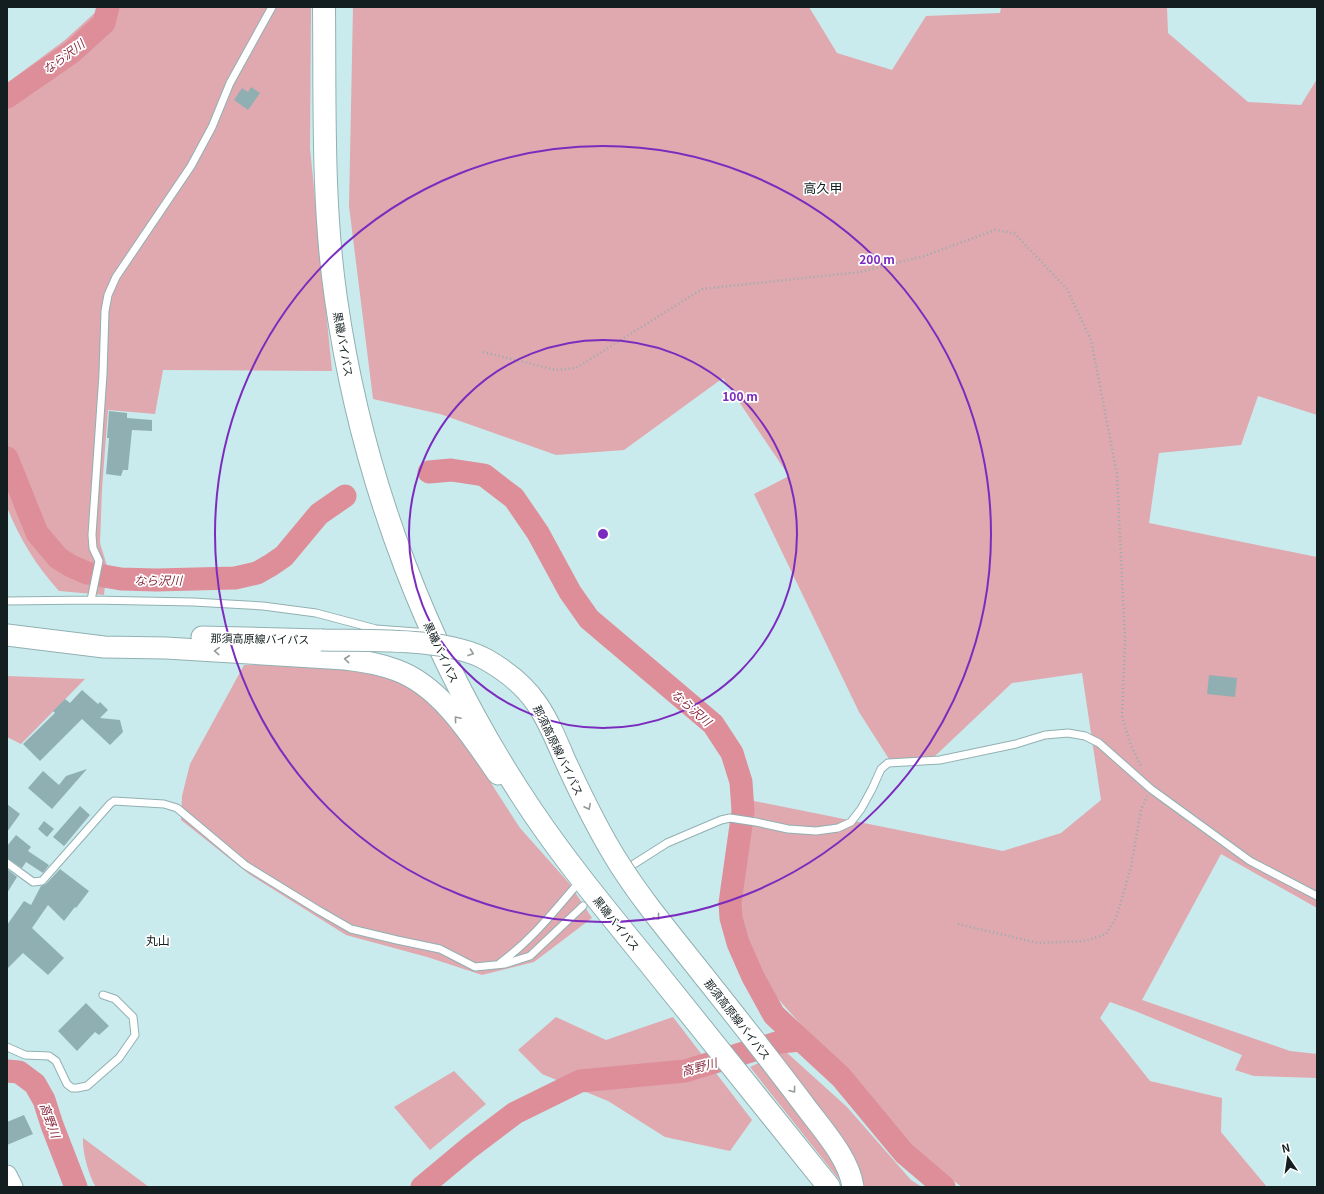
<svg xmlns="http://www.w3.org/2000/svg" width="1324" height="1194" viewBox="0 0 1324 1194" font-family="Georgia,'Noto Sans JP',serif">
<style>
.green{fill:#dfa9af}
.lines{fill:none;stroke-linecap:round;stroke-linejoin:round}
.river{stroke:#de8e99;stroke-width:23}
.building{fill:#90afb2}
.service-casing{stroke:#91b0b2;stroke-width:9}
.secondary-casing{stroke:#91b0b2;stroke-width:21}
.primary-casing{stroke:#91b0b2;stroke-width:23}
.trunk-casing{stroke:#91b0b2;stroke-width:24}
.path{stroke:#93adaf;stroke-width:2.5;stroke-dasharray:1 3;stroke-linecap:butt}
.service{stroke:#fff;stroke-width:7}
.secondary{stroke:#fff;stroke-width:19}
.primary{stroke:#fff;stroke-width:21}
.trunk{stroke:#fff;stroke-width:22}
.primary-bridge-casing{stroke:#91b0b2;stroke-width:23;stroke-linecap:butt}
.primary-bridge{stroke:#fff;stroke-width:21}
.oneway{stroke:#949a9a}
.ring{fill:none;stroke:#7b2cbf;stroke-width:2}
.labels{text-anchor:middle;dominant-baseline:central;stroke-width:3.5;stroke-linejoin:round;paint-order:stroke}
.street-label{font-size:11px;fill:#121e1f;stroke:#fff}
.water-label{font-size:12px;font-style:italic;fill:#892b40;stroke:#fff}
.neighbourhood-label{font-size:12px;fill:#121e1f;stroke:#fff}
.quarter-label{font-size:13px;fill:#121e1f;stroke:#fff}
.centre{fill:#7b2cbf;stroke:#fff;stroke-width:2}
.ring-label{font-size:12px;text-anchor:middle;font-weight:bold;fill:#7b2cbf;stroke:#fff;stroke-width:3.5;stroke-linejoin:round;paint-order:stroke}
</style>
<rect width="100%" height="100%" fill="#caebed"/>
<path class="green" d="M 98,7 L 311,7 L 310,148 L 332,371 L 163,370 L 155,414 L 108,410 L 102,489 L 100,543 L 107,566 L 104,595 L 59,591 C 37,567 19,538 7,507 L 7,83 L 65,40 L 99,9 Z
M 353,7 L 809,7 L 837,53 L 892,70 L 926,16 L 1000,13 L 1001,7 L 1167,7 L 1168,33 L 1248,102 L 1301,105 L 1317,79 L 1317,415 L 1258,396 L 1241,445 L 1159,453 L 1149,523 L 1317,557 L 1317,908 L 1221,854 L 1142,1000 L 1290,1051 L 1317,1054 L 1317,1078 L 1254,1076 L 1235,1070 L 1242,1055 L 1135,1011 L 1110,1002 L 1100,1018 L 1150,1081 L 1222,1098 L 1221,1132 L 1267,1187 L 962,1187 L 916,1154 L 852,1079 L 804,1028 L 764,983 L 741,919 L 741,874 L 754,801 L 1003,851 L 1061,833 L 1101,800 L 1082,673 L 1012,683 L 934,757 L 889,759 L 859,712 L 754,494 L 789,476 L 723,378 L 624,450 L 556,455 L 440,414 L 373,399 L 349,206 Z
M 244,665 L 326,665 L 368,670 L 415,688 L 458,732 L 520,828 L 569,883 L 592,918 L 534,962 L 482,975 L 427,957 L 346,935 L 249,874 L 181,820 L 182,796 L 190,764 Z
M 7,676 L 85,679 L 21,744 L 7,737 Z
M 556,1017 L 606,1040 L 673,1017 L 752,1120 L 730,1151 L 665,1137 L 608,1101 L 542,1074 L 518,1050 Z
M 785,1051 L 847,1107 L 911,1180 L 922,1187 L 845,1187 L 750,1067 Z
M 454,1071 L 486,1104 L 430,1150 L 394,1107 Z
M 83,1138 L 149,1187 L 96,1187 C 89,1176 82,1151 83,1138 Z"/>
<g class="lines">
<path class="river" d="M 7,97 L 72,52 L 104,23 L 108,7
M 7,458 L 37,533 L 58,558 L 71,566 L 87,573 L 121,579 L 156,580 L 235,578 L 257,573 L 271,565 L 284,556 L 319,514 L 345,496
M 429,472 L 451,470 L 484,475 L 514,498 L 538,533 L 570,592 L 589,619 L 713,724 L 732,753 L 741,782 L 743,811 L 730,903 L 731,918 L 738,943 L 753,977 L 774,1015 L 841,1077 L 904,1153 L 944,1187
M 7,1071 L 19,1072 L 35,1084 L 44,1100 L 52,1125 L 76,1187
M 422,1187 L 470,1147 L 515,1113 L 580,1081 L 685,1071 L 780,1042 L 801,1040"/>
</g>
<path class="building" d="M 251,87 L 260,93 L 248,110 L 234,100 L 242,88 L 248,92 Z
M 109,411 L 127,413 L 127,418 L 152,420 L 152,431 L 132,430 L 128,470 L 123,470 L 121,476 L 106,474 L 109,438 L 107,438 Z
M 1209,675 L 1237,678 L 1235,697 L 1207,694 Z
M 82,690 L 98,704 L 100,702 L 108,710 L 100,718 L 120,720 L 123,732 L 110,745 L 82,719 L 40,761 L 23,744 L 55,713 L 53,711 L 65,699 L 70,703 Z
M 87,769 L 52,809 L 28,788 L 43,771 L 59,785 L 66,776 Z
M 7,804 L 20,814 L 7,832 Z
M 80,806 L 90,815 L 64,846 L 53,837 Z
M 44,821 L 54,829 L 47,837 L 38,829 Z
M 16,835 L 31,847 L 28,851 L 49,865 L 43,873 L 26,862 L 22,868 L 7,858 L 7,846 Z
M 7,869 L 17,877 L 7,893 Z
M 60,869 L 89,891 L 76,908 L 75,907 L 64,921 L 48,905 L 32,928 L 64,958 L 48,975 L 23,953 L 7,969 L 7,925 L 24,901 L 31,905 L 41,886 L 46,884 Z
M 86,1003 L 109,1026 L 99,1035 L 95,1032 L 77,1051 L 58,1031 Z
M 24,1115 L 33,1134 L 7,1145 L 7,1122 Z"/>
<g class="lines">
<g class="service-casing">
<path id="service" d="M 91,600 L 99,561 L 93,548 L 92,535 L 103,374 L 105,311 L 108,295 L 116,277 L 191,166 L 212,127 L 230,83 L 272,7
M 7,601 L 91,600 L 193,602 L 263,606 L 316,613 L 376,629 L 430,633
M 7,863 L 33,882 L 42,881 L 110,804 L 114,801 L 164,804 L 177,808 L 245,865 L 318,910 L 351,929 L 397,940 L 440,949 L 475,967 L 505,964 L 530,956 L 583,906
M 634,864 L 667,843 L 721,820 L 730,818 L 756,822 L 788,829 L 816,831 L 838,828 L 851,822 L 861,809 L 872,789 L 881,769 L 888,763 L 940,760 L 1016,744 L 1045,735 L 1068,733 L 1085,736 L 1099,743 L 1151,789 L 1250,861 L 1317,896
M 500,963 C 532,940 555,910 581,880
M 7,1047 L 25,1055 L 49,1056 L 56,1061 L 67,1084 L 72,1088 L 77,1088 L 87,1086 L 119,1058 L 135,1035 L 133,1017 L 115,999 L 103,995"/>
</g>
<g class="secondary-casing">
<path id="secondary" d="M 7,1175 L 13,1187"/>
</g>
<g class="primary-casing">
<path id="primary" d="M 7,635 L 104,647 L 166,648 L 345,659 C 363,661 380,664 396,670 C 441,686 472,737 498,774
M 202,637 L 321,640
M 703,975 C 738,1019 772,1062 805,1106 C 822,1129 849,1158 853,1187"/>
</g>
<g class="trunk-casing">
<path id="trunk" d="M 324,7 C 325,104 322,203 336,299 C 362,481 429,658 532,811 C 569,866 612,917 654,969 C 712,1041 770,1114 829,1187"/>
</g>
<path class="path" d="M 483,352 L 556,370 L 576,368 L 702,289 L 860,272 L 924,256 L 995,230 L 1014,233 L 1067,289 L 1091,340 L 1117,474 L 1125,640 L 1122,716 L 1130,743 L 1141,766
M 958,924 L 1038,943 L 1085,941 L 1106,934 L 1116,918 L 1131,867 L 1141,810 L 1147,796"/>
<use href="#service" class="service"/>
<use href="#secondary" class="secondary"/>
<use href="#primary" class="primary"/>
<use href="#trunk" class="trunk"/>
<g class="primary-bridge-casing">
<path id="primary-bridge" d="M 321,640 C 369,641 446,637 487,660 C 506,671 525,686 537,704 C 548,720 556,739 564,758 C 580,793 597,829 618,862 C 643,902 674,938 703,975"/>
</g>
<use href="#primary-bridge" class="primary-bridge"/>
</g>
<defs><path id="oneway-chevron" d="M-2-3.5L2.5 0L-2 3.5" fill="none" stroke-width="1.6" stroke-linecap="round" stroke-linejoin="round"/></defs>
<g class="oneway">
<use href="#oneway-chevron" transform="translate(217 651) rotate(-177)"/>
<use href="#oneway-chevron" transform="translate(471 653) rotate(20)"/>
<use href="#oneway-chevron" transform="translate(347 659) rotate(-174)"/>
<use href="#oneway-chevron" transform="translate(457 719) rotate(-130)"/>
<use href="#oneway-chevron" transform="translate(588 807) rotate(63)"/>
<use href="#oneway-chevron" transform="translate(657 917) rotate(52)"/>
<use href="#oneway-chevron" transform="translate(793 1090) rotate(53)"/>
</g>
<g class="ring">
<circle cx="603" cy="534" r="194"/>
<circle cx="603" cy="534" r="388"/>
</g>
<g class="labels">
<g class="street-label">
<text transform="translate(344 344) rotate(80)">黒磯バイパス</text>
<text transform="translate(260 638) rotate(1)">那須高原線バイパス</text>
<text transform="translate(442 652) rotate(65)">黒磯バイパス</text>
<text transform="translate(559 750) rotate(64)">那須高原線バイパス</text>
<text transform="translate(617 923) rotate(51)">黒磯バイパス</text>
<text transform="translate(738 1019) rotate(52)">那須高原線バイパス</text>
</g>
<g class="water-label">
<text transform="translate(63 56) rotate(-37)">なら沢川</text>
<text x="158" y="579">なら沢川</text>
<text transform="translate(692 707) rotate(41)">なら沢川</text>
<text transform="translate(699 1066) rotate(-15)">高野川</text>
<text transform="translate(51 1120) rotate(70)">高野川</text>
</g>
<g class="neighbourhood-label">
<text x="158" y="939">丸山</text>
</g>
<g class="quarter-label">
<text x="823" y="187">高久甲</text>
</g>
</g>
<circle cx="603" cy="534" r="6" class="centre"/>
<g class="ring-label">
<text x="877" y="264">200 m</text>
<text x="740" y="401">100 m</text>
</g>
<rect width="1324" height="1194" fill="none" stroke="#121e1f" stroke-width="16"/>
<g transform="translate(1288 1158) rotate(347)" stroke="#ffffff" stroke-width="3" paint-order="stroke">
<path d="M0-3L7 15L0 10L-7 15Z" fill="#121e1f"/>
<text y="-6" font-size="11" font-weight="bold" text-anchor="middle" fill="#121e1f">N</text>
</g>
</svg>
